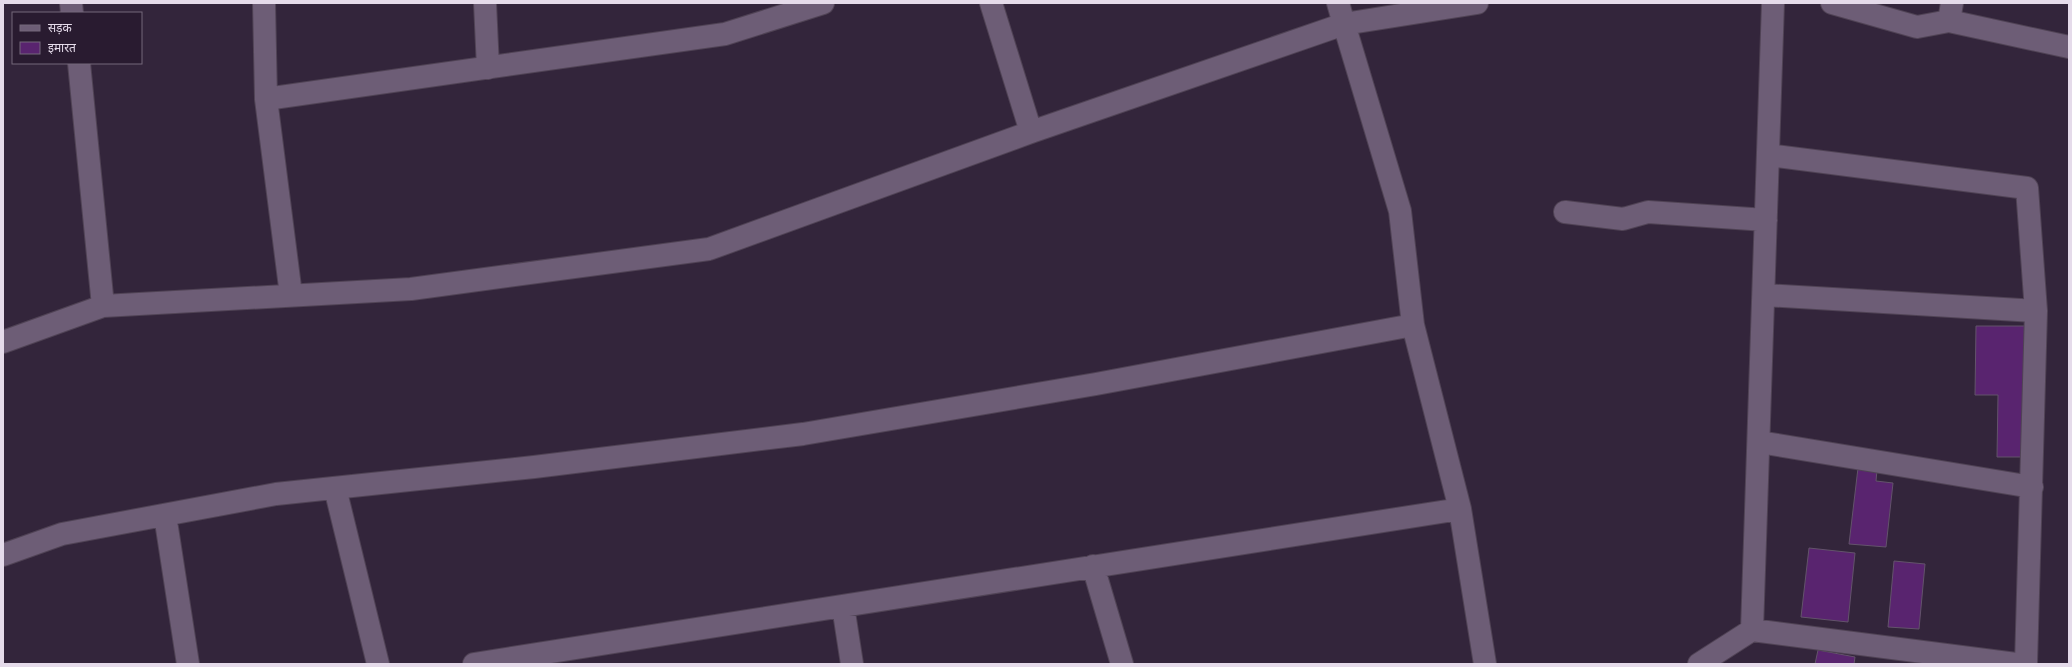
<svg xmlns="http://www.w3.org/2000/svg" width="2072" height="667" viewBox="0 0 2072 667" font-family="'Work Sans','Noto Sans Devanagari',sans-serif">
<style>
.building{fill:#59246f;stroke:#63536b}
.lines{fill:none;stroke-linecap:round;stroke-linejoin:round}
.minor-casing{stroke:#504355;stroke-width:24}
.minor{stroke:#6d5d76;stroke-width:22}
</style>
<rect width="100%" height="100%" fill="#33253b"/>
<path class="building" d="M 1976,326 L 2028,326 L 2028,457 L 1997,457 L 1998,395 L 1975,395 Z
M 1858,468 L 1877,470 L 1876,481 L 1893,483 L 1886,547 L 1849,544 Z
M 1809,548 L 1855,553 L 1848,622 L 1801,617 Z
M 1894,561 L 1925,564 L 1919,629 L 1888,627 Z
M 1818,650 L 1855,657 L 1854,664 L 1815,664 Z"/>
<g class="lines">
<g class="minor-casing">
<path id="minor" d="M 71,3 L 72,13
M 264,3 L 266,99 L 291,295
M 485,3 L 488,68
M 991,3 L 1031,132
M 1832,3 L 1917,27 L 1949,21 L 1952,3
M 1949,21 L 2069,47
M 266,99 L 725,34 L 823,3
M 1768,155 L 2027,188 L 2036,311 L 2026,664
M 1565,212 L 1623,219 L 1648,212 L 1766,220
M 1764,295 L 2036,311
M 103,306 L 411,289 L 709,249 L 1031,132 L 1344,24 L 1338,3
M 1413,325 L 1460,509 L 1485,664
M 3,342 L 103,306 L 79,63
M 1759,442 L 2032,487
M 335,488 L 378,664
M 165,515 L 188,664
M 3,555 L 62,534 L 276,494 L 534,467 L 803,434 L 1096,384 L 1413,325 L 1400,211 L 1344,24 L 1477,3
M 1093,566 L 1122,664
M 843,606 L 852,664
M 1752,630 L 2016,664
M 474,664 L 1460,509
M 1699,664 L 1752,630 L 1773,3"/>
</g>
<use href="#minor" class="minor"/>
</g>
<rect width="2072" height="667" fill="none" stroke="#e5dbea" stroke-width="8"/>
<rect x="12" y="12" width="130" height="52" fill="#291b30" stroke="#74687a"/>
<rect x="20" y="25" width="20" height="6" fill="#6d5d76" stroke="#74687a"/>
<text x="48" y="32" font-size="12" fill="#e5dbea">सड़क</text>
<rect x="20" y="42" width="20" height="12" fill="#59246f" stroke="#74687a"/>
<text x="48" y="52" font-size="12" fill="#e5dbea">इमारत</text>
</svg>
